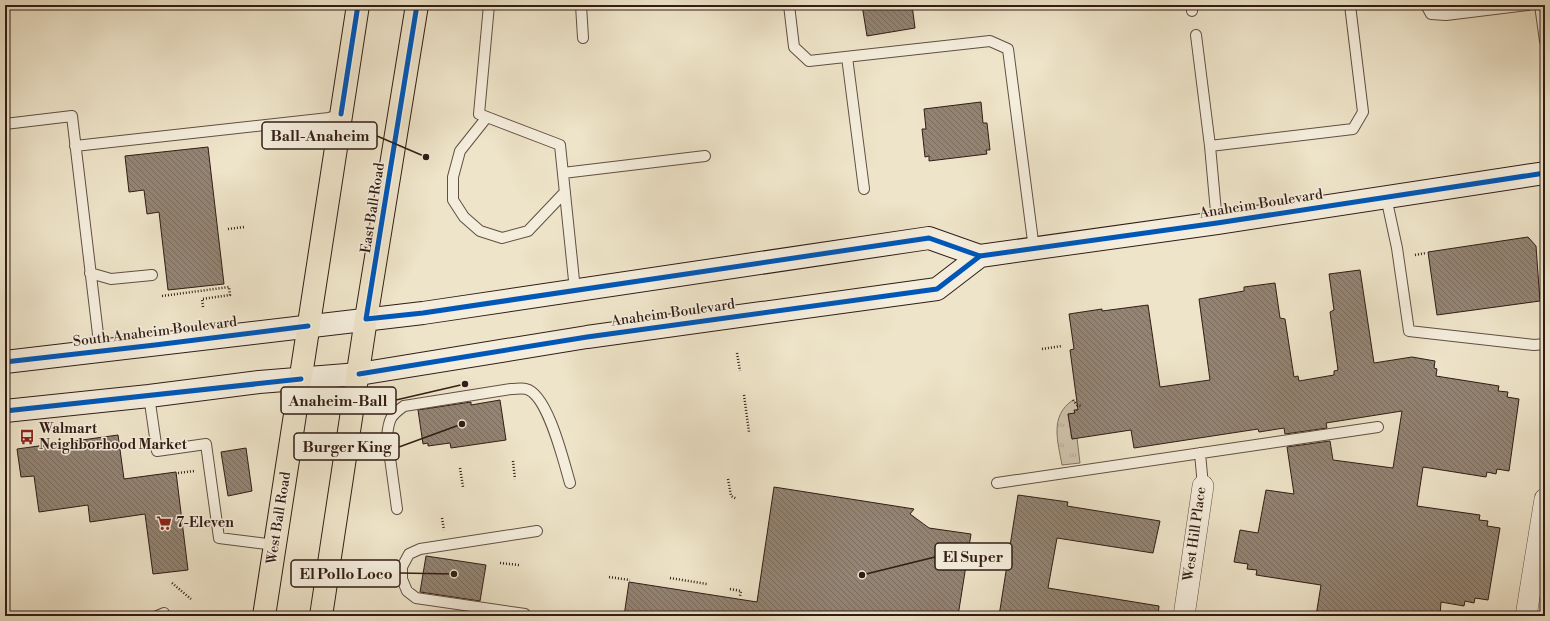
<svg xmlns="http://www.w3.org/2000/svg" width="1550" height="621" viewBox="0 0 1550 621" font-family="'Libre Bodoni',serif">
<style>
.grass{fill:url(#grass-tufts);stroke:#807060}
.building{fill:url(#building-back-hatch);stroke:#311d15}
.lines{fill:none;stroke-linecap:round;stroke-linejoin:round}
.lane-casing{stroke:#604f42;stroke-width:12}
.street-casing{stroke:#604f42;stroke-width:22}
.secondary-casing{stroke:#311d15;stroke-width:24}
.primary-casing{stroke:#311d15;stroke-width:24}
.path{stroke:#311d15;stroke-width:2.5;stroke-dasharray:1 2;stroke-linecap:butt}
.lane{stroke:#f4eddc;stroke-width:10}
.street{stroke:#f4eddc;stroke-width:21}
.secondary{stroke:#f4eddc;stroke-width:22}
.primary{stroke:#eee4c9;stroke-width:22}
.cycleway-casing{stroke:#f4eddc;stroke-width:8}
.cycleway{stroke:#0057b8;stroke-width:5}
.labels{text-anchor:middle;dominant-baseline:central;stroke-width:3;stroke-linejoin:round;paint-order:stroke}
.street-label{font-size:14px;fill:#311d15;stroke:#f4eddc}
.poi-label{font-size:14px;font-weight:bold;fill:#311d15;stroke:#f4eddc;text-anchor:start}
.leader{fill:none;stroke:#311d15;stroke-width:1.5}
.callout-dot{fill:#311d15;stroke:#f4eddc;stroke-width:1.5}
.callout{fill:#f4eddc;stroke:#311d15;stroke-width:1.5}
.callout-label{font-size:15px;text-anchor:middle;font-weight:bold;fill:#311d15}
</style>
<defs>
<pattern id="grass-tufts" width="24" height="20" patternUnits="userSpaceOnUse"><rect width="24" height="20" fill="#cec2aa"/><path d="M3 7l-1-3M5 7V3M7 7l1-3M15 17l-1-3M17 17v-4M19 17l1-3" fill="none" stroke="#b1a691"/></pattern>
<pattern id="building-back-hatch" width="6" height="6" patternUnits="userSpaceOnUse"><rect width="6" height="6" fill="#938473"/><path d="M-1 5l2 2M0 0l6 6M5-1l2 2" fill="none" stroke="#796b5d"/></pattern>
</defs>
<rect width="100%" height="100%" fill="#eee4c9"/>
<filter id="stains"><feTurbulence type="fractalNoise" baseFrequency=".005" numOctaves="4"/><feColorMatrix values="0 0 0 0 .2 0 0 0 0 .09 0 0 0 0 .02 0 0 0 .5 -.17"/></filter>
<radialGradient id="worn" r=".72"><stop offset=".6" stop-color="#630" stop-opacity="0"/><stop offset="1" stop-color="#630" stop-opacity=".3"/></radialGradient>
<path class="grass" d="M 1073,400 L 1083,409 L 1075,410 L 1075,413 L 1068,414 L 1072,439 L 1077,438 L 1080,463 L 1062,465 C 1058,442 1049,416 1073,400 Z"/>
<path class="building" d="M 862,5 L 912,5 L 915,28 L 867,36 Z
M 981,102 L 983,123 L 987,123 L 990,150 L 986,150 L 987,154 L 929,161 L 929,156 L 925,157 L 922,129 L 926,129 L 924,109 Z
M 208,147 L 224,284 L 168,290 L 159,212 L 147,214 L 144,190 L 129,192 L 125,156 Z
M 1528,237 L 1536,246 L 1540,301 L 1437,315 L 1428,252 Z
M 1360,270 L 1374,363 L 1412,357 L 1435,361 L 1434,368 L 1437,369 L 1436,376 L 1499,386 L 1498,391 L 1508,392 L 1507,397 L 1519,399 L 1509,471 L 1497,469 L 1496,474 L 1487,472 L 1486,477 L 1423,467 L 1417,506 L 1480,515 L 1479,520 L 1488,521 L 1487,526 L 1500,528 L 1488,600 L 1475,598 L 1474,603 L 1465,601 L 1464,606 L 1441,602 L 1440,616 L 1316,616 L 1321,585 L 1256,575 L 1257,570 L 1247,569 L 1248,564 L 1234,562 L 1240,530 L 1258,533 L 1266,490 L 1294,494 L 1287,447 L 1330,441 L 1333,460 L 1393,468 L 1402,411 L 1326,423 L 1327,428 L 1285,434 L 1284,428 L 1259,432 L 1258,429 L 1134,448 L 1131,430 L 1072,439 L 1068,414 L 1075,413 L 1074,410 L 1078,410 L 1070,350 L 1074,349 L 1069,314 L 1102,309 L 1102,311 L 1148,305 L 1160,387 L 1210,380 L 1199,299 L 1244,291 L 1244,287 L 1275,283 L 1280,318 L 1285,319 L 1294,377 L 1298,376 L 1299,381 L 1334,375 L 1334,371 L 1338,370 L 1330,312 L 1334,310 L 1329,274 Z
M 500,400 L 506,440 L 451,448 L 450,443 L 428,446 L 428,443 L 423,444 L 418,410 L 471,402 L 471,405 Z
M 118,435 L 124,479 L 176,472 L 188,570 L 153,574 L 145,514 L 90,522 L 88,505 L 39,512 L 34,476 L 21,477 L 17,449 Z
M 246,448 L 252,491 L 228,496 L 221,452 Z
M 774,487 L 914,509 L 910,514 L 929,528 L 971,534 L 958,616 L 624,616 L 629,582 L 757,602 Z
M 1018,495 L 1068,502 L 1067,506 L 1160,521 L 1153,553 L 1057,538 L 1048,588 L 1159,606 L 1158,616 L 999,616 Z
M 426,556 L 486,565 L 480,601 L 420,592 Z"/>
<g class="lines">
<g class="lane-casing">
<path id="lane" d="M 489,5 L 479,114 L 560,145 L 575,290
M 581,5 L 583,38
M 789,5 L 794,47 L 809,61 L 990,41 L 1008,49 L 1034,249
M 1192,5 L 1192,11
M 1426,5 L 1431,14 L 1446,15 L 1528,5
M 1540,5 L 1545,41
M 1196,35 L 1210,146 L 1217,223
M 847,57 L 864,189
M 487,117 L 460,151 L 453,177 L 453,200 L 464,217 L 480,231 L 502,238 L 528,231 L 565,192
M 5,124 L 72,116 L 100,351
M 75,146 L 329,118 L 341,114
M 1210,146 L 1353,129 L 1363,112 L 1350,5
M 563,173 L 705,156
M 1386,197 L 1397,248 L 1409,331 L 1534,345 L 1545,344
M 90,273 L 111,279 L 152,275
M 149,396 L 157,451 L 206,444 L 219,538 L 275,545
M 1200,453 L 1203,486
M 997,483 L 1378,427
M 397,509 L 387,436 C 389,419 390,416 404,406 L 511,389 C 516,389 522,388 526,389 C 548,394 564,463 570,483
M 525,614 L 416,598 L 407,591 L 402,579 L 402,567 L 409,554 L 420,549 L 537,531
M 157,616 L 164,613"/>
</g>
<g class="street-casing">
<path id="street" d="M 1184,616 L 1203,486
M 1526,616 L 1545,499"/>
</g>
<g class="secondary-casing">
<path id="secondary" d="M 5,362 L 423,313 L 929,238 L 980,256 L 1217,223 L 1545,173
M 5,411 L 149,396 L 259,382 L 359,374 L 587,337 L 937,289 L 980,256"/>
</g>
<g class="primary-casing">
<path id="primary" d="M 264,616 L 358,5
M 321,616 L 366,319 L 417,5"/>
</g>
<path class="path" d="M 228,229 L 244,227
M 1415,255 L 1426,253
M 162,296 L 229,287 L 230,295 L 202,299 L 203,307
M 1042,349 L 1062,346
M 737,353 L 740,371
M 744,395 L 749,432
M 1073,400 L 1077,405 L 1082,406
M 513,461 L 515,479
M 460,468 L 463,487
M 178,473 L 194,471
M 728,479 L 731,496 L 737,499
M 442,518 L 444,530
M 500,563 L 519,565
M 609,577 L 630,580
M 670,578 L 707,584
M 172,583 L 191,599
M 730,589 L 741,591 L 740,596"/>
<use href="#lane" class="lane"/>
<use href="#street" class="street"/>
<use href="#secondary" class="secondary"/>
<use href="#primary" class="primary"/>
<g class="cycleway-casing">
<path id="cycleway" d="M 417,5 L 366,319 L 423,313 L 929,238 L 980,256 L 1217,223 L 1545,173
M 341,114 L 358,5
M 5,362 L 155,345 L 308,326
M 359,374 L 587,337 L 937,289 L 980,256
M 5,411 L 301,379"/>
</g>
<use href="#cycleway" class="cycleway"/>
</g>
<defs>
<g id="bus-bare" transform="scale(1.2)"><path d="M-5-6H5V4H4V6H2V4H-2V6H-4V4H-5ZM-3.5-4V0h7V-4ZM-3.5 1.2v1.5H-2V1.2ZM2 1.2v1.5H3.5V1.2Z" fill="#8f2418" stroke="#f4eddc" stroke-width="2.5" paint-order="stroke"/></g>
<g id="supermarket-bare" transform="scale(1.2)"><path d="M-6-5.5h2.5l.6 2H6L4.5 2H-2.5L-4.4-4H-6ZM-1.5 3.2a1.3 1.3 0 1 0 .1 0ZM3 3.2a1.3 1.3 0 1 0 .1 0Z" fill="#8f2418" stroke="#f4eddc" stroke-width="2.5" paint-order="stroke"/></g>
</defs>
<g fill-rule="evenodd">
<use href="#bus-bare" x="27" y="437"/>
<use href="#supermarket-bare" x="164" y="523"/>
</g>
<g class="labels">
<g class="street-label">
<text transform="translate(1261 204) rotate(-9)">Anaheim Boulevard</text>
<text transform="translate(373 208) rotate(-81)">East Ball Road</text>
<text transform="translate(673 313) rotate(-8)">Anaheim Boulevard</text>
<text transform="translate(155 332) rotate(-7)">South Anaheim Boulevard</text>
<text transform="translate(279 518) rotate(-81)">West Ball Road</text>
<text transform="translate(1195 534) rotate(-82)">West Hill Place</text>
</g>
<g class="poi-label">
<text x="39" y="429">Walmart<tspan x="39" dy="16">Neighborhood Market</tspan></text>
<text x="176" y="523">7-Eleven</text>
</g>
</g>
<path class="leader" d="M426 157L377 136M465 384L396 400M462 424L399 447M862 575L935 557M454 574L400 573"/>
<g class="callout-dot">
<circle cx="426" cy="157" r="4"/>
<circle cx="465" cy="384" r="4"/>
<circle cx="462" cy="424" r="4"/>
<circle cx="862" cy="575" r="4"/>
<circle cx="454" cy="574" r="4"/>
</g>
<g class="callout">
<rect x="262" y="122" width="115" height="27" rx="4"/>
<rect x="281" y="387" width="115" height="27" rx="4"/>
<rect x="294" y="433" width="105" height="27" rx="4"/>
<rect x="935" y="543" width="77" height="27" rx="4"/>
<rect x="291" y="560" width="109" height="27" rx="4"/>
</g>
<g class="callout-label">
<text x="320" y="141">Ball-Anaheim</text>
<text x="338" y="406">Anaheim-Ball</text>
<text x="347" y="452">Burger King</text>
<text x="973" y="562">El Super</text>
<text x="346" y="579">El Pollo Loco</text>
</g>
<rect width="1550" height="621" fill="none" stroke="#eee4c9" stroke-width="20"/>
<rect x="6" y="6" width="1538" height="609" fill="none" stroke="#311d15" stroke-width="2"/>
<rect x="10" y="10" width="1530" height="601" fill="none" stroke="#311d15"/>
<rect width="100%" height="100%" filter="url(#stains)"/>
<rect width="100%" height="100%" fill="url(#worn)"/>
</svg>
